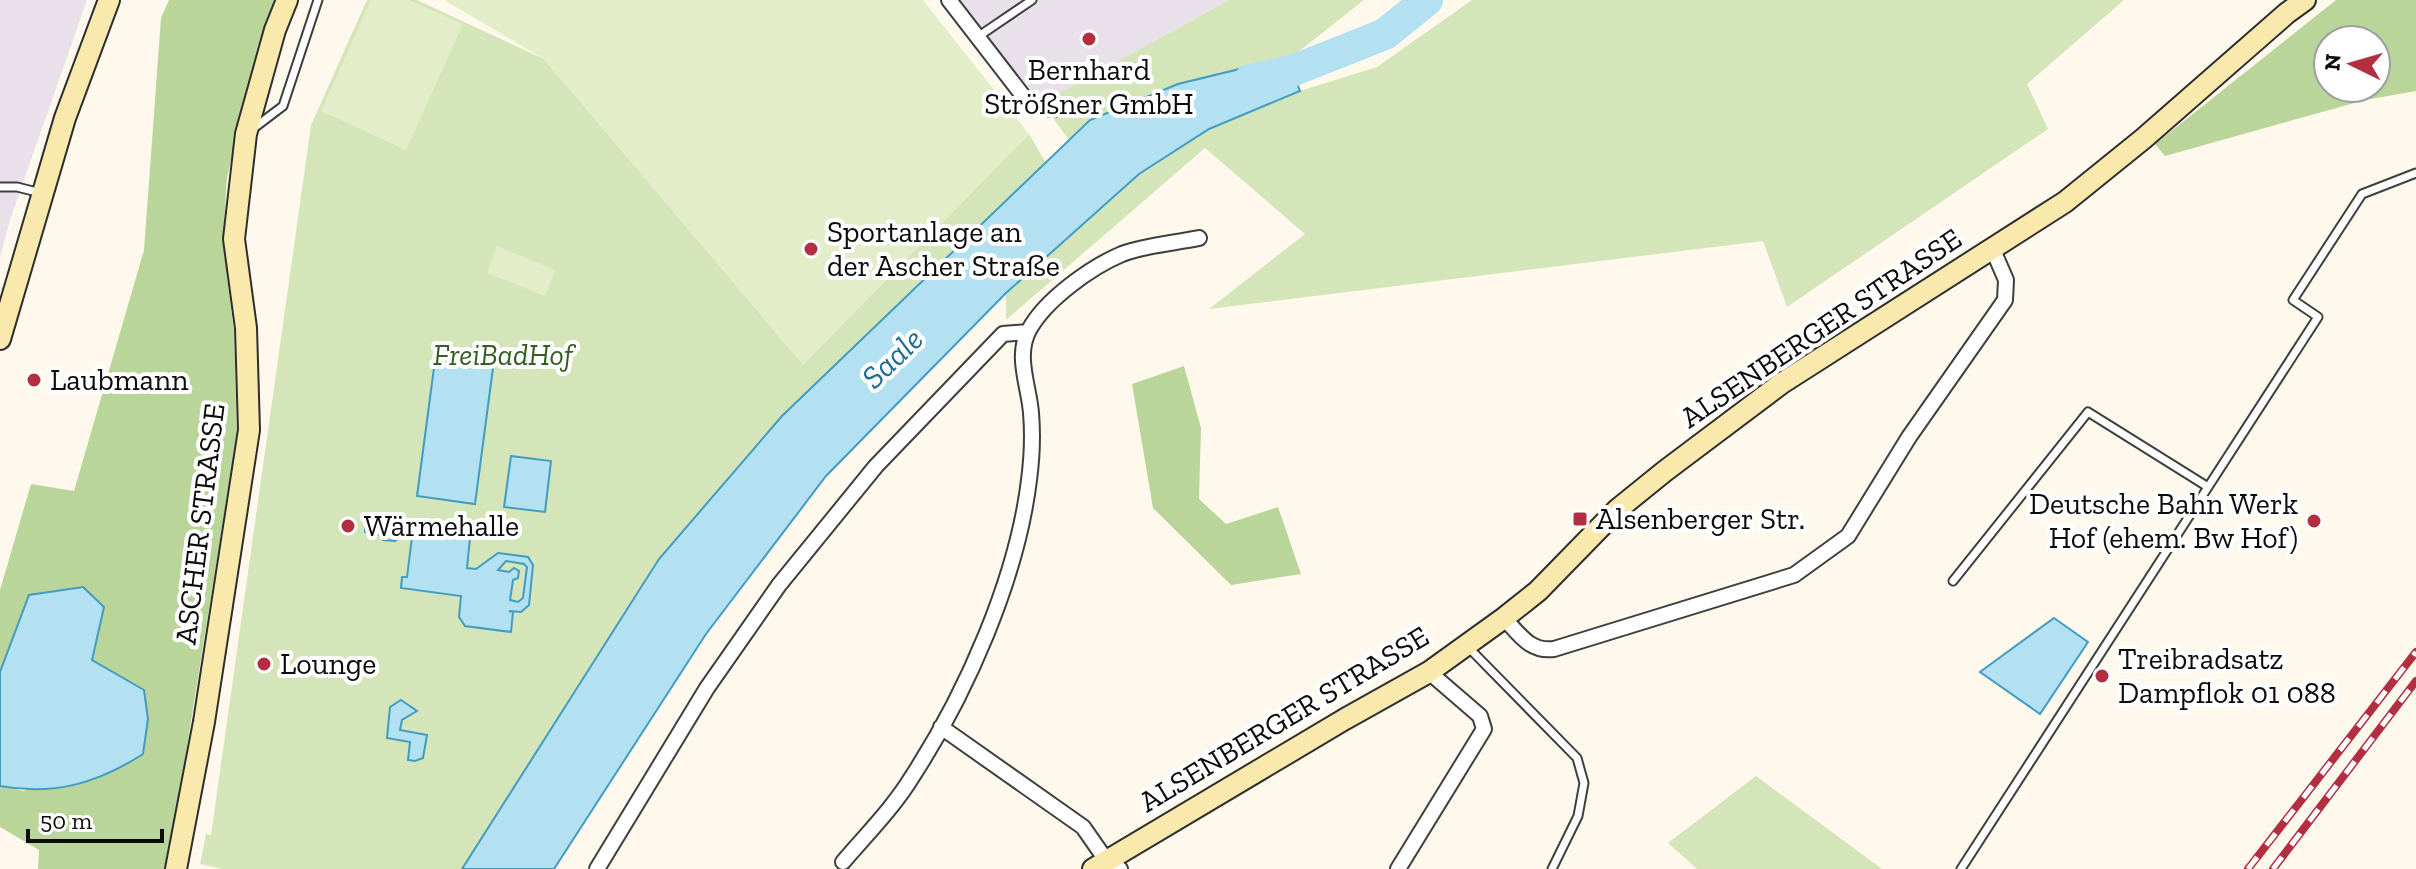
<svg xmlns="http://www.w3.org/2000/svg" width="2416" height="869" viewBox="0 0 2416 869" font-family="'Zilla Slab',serif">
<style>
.industrial{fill:#e8e1ea}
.green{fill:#d4e5b9}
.forest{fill:#bad599;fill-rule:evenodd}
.pitch{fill:#e4edca}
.water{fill:#b4e1f1;stroke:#419cc3;stroke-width:2;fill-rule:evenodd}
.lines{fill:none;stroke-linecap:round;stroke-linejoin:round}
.river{stroke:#b4e1f1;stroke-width:32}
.lane-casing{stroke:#3f3f3f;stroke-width:11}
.street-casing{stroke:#3f3f3f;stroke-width:18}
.secondary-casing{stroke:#2e2e2e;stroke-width:24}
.lane{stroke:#fff;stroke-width:7}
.street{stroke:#fff;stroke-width:14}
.secondary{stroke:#f9e9ac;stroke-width:20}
.rail-casing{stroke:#b22e41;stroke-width:8}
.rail{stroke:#fff;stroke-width:5;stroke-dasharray:15;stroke-linecap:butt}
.poi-dot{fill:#b22e41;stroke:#fff;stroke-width:3}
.labels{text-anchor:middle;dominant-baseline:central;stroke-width:8;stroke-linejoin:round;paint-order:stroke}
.poi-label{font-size:30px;fill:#0c0c0c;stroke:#fff;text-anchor:start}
.street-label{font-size:30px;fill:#0c0c0c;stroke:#fff}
.park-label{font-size:30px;font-style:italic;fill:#345f21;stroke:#fff}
.water-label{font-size:32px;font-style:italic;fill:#1f6c94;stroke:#fff}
</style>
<rect width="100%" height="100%" fill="#fef9ec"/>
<path class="industrial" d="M 0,0 L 87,0 L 10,220 L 0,258 Z
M 955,0 L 1229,0 L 1042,103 Z"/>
<path class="green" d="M 367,0 L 417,0 L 544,59 L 803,364 L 1029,134 L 1046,163 L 782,416 L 659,559 L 462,869 L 222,869 L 200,864 L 206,834 L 211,835 L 311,125 Z
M 1229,0 L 1364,0 L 1293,56 L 1177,84 L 1090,120 L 1069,140 L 1042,103 Z
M 1472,0 L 2124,0 L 2027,84 L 2048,129 L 1787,307 L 1763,241 L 1209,309 L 1305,234 L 1205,148 L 1006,320 L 1006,293 L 1139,174 L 1209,129 L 1300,91 L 1377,67 Z
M 1756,776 L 1882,869 L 1697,869 L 1668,843 Z"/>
<path class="forest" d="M 169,0 L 277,0 L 264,32 L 243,105 L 227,178 L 223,243 L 234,332 L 237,434 L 173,834 L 164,869 L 38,869 L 39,850 L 0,827 L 0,786 L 24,791 L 144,690 L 91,660 L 0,672 L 0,590 L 31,484 L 74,491 L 144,250 L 161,18 Z
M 2336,0 L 2416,0 L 2416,91 L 2365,100 L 2165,156 L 2155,144 ZM 2376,40 L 2376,88 L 2328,88 L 2328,40 Z
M 1184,366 L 1201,428 L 1199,499 L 1226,524 L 1278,507 L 1301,574 L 1231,585 L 1153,508 L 1132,384 Z"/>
<path class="pitch" d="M 371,0 L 409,0 L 463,24 L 406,150 L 321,111 Z
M 444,0 L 923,0 L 1029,134 L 803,365 L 544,59 Z
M 497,246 L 555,270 L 545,296 L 487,273 Z"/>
<path class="water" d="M 1293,56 L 1292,71 L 1300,91 L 1209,129 L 1139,174 L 1006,293 L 826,476 L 706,634 L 554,869 L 462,869 L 659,559 L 782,416 L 1090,120 L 1178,84 Z
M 435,360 L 493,368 L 475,504 L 417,496 Z
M 511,456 L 551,461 L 545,512 L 504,507 Z
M 385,519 L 397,520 L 401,528 L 413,529 L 414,520 L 471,528 L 467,568 L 476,569 L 498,553 L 528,557 L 533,565 L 529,605 L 521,612 L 509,611 L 513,612 L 511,632 L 465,626 L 459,617 L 461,596 L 401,588 L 402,577 L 407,577 L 412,537 L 401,536 L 395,541 L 383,540 L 378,534 L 365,532 L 365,523 L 380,524 ZM 506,561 L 524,564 L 527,567 L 523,598 L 518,602 L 510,600 L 513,580 L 518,578 L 519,571 L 514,568 L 509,572 L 498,570 Z
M 83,587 L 104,607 L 92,660 L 144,690 L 148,719 L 143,754 C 98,783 54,796 0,786 L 0,672 L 29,595 Z
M 2054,618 L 2088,642 L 2040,714 L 1980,672 Z
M 401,700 L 417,711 L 402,720 L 400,730 L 427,735 L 423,758 L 415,761 L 408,760 L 410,742 L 387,738 L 390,707 Z"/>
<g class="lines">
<path class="river" d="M 1250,80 L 1292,71 L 1385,34 L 1427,0"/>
<g class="lane-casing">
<path id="lane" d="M 979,36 L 1032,0
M 254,128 L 283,106 L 318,0
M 0,187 L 17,187 L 41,193
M 1953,581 L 2088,412 L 2208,487
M 1468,647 L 1577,758 L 1584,783 L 1578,816 L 1552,869
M 1961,869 L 2318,317 L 2293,300 L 2362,194 L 2416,173"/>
</g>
<g class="street-casing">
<path id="street" d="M 949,0 L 1027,101 L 1040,108 L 1057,109
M 1504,618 C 1520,635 1530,652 1554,649 L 1794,575 L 1848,536 L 1909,437 L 2005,300 L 2006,280 L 1993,250
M 941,727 L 1083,827 L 1106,860 L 1120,869
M 843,862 C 866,835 893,808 912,777 C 966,694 1017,579 1029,480 C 1032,457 1033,436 1031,413 C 1029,386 1015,356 1029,330 C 1045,300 1091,267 1122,254 C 1145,245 1175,243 1199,238
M 597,869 L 707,688 L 779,585 L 876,466 L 1003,334 L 1028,332
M 1398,869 L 1484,729 L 1480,716 L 1429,672"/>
</g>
<g class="secondary-casing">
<path id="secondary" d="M 0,339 L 65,118 L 109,0
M 176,869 L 204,722 L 249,430 L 246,328 L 234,239 L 246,134 L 275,30 L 287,0
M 1093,869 L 1345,719 L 1429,672 L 1504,618 L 1538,591 L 1618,509 L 1665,471 L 1782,383 L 2065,202 L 2143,139 L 2287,13 L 2305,0"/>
</g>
<use href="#lane" class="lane"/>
<use href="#street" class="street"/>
<use href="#secondary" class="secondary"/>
<g class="rail-casing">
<path id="rail" d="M 2248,869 L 2416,652
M 2273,869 L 2416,681"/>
</g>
<use href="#rail" class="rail"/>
</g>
<g class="poi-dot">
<circle cx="1089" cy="39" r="8"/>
<circle cx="811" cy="249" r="8"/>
<circle cx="34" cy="380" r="8"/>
<rect x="1572" y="511" width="16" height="16" rx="4"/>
<circle cx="2314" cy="521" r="8"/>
<circle cx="348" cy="526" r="8"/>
<circle cx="264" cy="664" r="8"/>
<circle cx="2102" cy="676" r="8"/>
</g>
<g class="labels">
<g class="poi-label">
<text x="1089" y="70" text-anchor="middle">Bernhard<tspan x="1089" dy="34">Strößner GmbH</tspan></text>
<text x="827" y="232">Sportanlage an<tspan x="827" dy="34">der Ascher Straße</tspan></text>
<text x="50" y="380">Laubmann</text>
<text x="2298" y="504" text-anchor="end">Deutsche Bahn Werk<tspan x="2298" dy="34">Hof (ehem. Bw Hof)</tspan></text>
<text x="1596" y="519">Alsenberger Str.</text>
<text x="364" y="526">Wärmehalle</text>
<text x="2118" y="659">Treibradsatz<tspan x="2118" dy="34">Dampflok 01 088</tspan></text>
<text x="280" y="664">Lounge</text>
</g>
<g class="street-label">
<text transform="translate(1821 328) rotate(-34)">ALSENBERGER STRASSE</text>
<text transform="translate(200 524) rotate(-83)">ASCHER STRASSE</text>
<text transform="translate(1284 719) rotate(-31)">ALSENBERGER STRASSE</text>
</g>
<g class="park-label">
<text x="503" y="355">FreiBadHof</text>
</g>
<g class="water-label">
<text transform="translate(892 358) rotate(-44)">Saale</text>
</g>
</g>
<g transform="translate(2352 64) rotate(275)"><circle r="38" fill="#ffffff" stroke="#9e9e9e" stroke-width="2"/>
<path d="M0-6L14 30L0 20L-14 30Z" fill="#b22e41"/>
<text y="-12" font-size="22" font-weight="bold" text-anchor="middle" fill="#0c0c0c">N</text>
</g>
<path d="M28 829v12h134v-12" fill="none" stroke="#0c0c0c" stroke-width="4"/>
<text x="40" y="829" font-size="24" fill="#0c0c0c" stroke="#ffffff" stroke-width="6" paint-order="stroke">50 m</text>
</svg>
